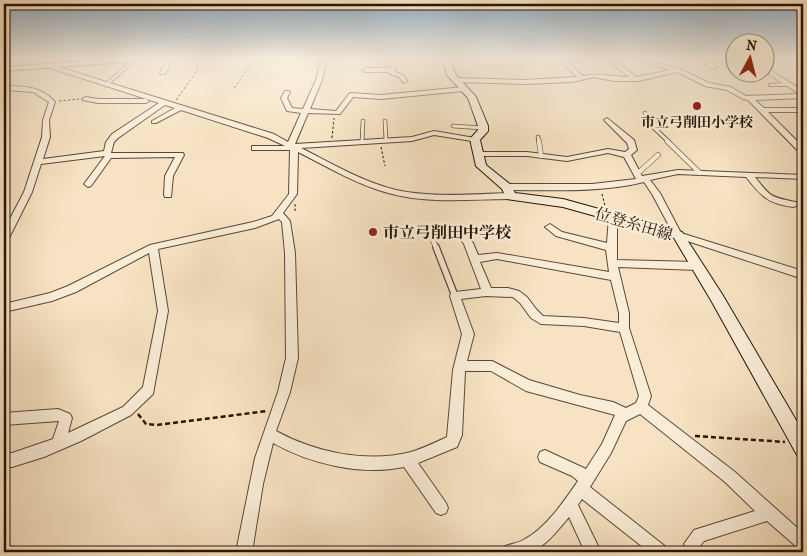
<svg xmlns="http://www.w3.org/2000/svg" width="807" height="556" viewBox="0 0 807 556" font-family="'IM FELL French Canon','Noto Serif JP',serif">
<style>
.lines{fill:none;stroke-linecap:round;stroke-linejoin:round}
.lane-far2-casing{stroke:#5b4836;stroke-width:4.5}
.lane-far1-casing{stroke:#5b4836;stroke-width:5.5}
.lane-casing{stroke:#5b4836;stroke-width:8}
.street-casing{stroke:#5b4836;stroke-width:2}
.secondary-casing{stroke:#271407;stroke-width:2}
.path-far1{stroke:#271407;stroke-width:1;stroke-dasharray:2.5 2;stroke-linecap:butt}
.path{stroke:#271407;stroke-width:2.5;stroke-dasharray:5 3;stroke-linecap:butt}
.lane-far2{stroke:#faedd8;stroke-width:3}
.lane-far1{stroke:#faedd8;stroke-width:4.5}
.lane{stroke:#faedd8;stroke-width:5.5}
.street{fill:#faedd8;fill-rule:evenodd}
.secondary{fill:#faedd8;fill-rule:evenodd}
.poi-dot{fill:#8f2418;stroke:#faedd8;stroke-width:2}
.labels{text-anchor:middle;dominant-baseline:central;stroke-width:5;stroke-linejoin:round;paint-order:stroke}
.far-poi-label{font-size:14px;font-weight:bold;fill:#271407;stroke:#faedd8}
.street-label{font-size:16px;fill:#271407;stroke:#faedd8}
.poi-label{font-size:16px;font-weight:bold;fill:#271407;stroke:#faedd8;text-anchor:start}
</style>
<rect width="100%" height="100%" fill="#f7e3c3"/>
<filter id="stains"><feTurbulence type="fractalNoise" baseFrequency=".004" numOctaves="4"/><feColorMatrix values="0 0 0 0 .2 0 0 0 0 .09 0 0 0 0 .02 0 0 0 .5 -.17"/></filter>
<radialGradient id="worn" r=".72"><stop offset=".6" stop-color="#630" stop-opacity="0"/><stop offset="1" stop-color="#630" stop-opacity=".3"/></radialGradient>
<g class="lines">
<g class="lane-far2-casing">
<path id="lane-far2" d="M 106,85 L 135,59
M 645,113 L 651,125 L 669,142
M 385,121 L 386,140
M 453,126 L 483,128
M 538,137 L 539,142
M 362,141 L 363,121"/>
</g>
<g class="lane-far1-casing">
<path id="lane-far1" d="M 539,141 L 541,156
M 667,141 L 700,173
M 637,174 L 658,155
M 431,235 L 436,248"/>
</g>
<g class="lane-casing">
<path id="lane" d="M 436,247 L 455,296"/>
</g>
<g class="street-casing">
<path id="street" d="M 167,59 L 173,59 L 165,74 L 161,74 L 160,73 Z
M 321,59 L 327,59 L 322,80 L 310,109 L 336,111 L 349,94 L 351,93 L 381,95 L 464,87 L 467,89 L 464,91 L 381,99 L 353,97 L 340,114 L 308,113 L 295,144 L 412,137 L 434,131 L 475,138 L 478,138 L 478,142 L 434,135 L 412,141 L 301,148 C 331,163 363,182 396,190 C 433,198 473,194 511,193 L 515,196 L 511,199 C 472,199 430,204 392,194 C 359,186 328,167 298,152 L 297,194 L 283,213 L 290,221 L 295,253 L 298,358 L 290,392 L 276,431 C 316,453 367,463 411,452 C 424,448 436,442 447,437 L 453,370 L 462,334 L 450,296 L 451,293 L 455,292 L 481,289 L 464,244 L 453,229 L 455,227 L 461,227 L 473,243 L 478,255 L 497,253 L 609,272 L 606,250 L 556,236 L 545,227 L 550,224 L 562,232 L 607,243 L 609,217 L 613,214 L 617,217 L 617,260 L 697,262 L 702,266 L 697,270 L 618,267 L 629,313 L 629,328 L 651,396 L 648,405 L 735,472 L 803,533 L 803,550 L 798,548 L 767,521 L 704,541 L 700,546 L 703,552 L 687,552 L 684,544 L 694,530 L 755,511 L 725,482 L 640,414 L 626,421 L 611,453 L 590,487 L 666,547 L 669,552 L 649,552 L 582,499 L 578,505 L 601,552 L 585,552 L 569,517 C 558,530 546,546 531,552 L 500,552 L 503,547 C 510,544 519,543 525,539 C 546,528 565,500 578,481 L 572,476 L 540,462 L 538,457 L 540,452 L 545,450 L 586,469 L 602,444 L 615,415 L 526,391 L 491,371 L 465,371 L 462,435 L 457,447 L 418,463 L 446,503 L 448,508 L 446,513 L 441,515 L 436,513 L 404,467 C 362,476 310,464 273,443 L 263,484 L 253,546 L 256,552 L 240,552 L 237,547 L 255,458 L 278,392 L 286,358 L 285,253 L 282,222 L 279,219 L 255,228 L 158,249 L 168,311 L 153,394 L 131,415 L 81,441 L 44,457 L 12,467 L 4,467 L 4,453 L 12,453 L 53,439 L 59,421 L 4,425 L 4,413 L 58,409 L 70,414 L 72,418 L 68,433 L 123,407 L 143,387 L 158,311 L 149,253 L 76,292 L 52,301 L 4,312 L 4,304 L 50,293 L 68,286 L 150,245 L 253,222 L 272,216 L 289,194 L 290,150 L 252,150 L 252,146 L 285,146 L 268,138 L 181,110 L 156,123 L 152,123 L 152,121 L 175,108 L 165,105 L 118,138 L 114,142 L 111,153 L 183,153 L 184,155 L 173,176 L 171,197 L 165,197 L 164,195 L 165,176 L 175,157 L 111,158 L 91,186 L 88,187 L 84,184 L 105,156 L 41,164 L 32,192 L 9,238 L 4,241 L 4,230 L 24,192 L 42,137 L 43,120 L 49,102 L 33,92 L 4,90 L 4,86 C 23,86 41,86 55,102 L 49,120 L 50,137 L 43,159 L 104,151 L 106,142 L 112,134 L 159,103 L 50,68 L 49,67 L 52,65 L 274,134 L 288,142 L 301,113 L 287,111 L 281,98 L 285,91 L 289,91 L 290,92 L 287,98 L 292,108 L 303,109 L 316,80 ZM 497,259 L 611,280 L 619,313 L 619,323 L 584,318 L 543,316 L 536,309 L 527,297 L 519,291 L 508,288 L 491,288 L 480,262 ZM 486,296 L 513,297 L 520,303 L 531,318 L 541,324 L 584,326 L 620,332 L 639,396 L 636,403 L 626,408 L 613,402 L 580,395 L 529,380 L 492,361 L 467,361 L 474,334 L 461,299 Z
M 391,59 L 449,59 L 450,60 L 447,62 L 397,60 L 395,72 L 403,75 L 407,81 L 404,83 L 399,77 L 390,74 L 389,72 L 365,72 L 362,70 L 365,68 L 390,68 Z
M 513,59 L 519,59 L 523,64 L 518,65 Z
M 559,59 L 565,59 L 583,76 C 598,72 613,77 629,77 L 607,59 L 613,59 L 636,77 L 671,70 L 649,64 L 642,59 L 649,59 L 653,62 L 680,69 L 709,83 L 731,87 L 746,96 L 799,94 L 787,86 L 769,86 L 769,84 L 782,83 L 764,71 L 764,66 L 766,67 L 803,91 L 803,98 L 755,100 L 764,108 L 803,108 L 803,112 L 768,112 L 803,147 L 803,153 L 800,153 L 748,100 L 743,99 L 727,90 L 705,86 L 677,72 L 639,81 L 614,81 L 594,77 L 572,82 L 524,84 L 455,82 L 452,80 L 455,78 L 524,80 L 577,77 Z
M 699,59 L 706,59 L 717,68 L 712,69 Z
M 729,59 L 734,59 L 734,63 L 732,62 Z
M 85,97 L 98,99 L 146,99 L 149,101 L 146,103 L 98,103 L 83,100 L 82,99 Z
M 607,118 L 634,140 L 637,150 L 631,155 L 642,176 L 678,170 L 803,175 L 803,179 L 755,177 C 771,198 772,197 796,202 L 797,204 L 796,206 L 793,207 C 768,204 761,196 746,177 L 678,174 L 650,180 L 660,193 L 681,233 L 803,271 L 803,279 L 675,237 L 652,194 L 644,182 C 600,193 552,190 507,190 L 503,187 L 507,184 L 592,184 L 636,179 L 624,157 L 608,153 L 567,161 L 527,156 L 481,156 L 477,154 L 481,152 L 527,152 L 567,157 L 608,149 L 625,152 L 629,149 L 627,143 L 604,120 Z"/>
</g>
<g class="secondary-casing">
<path id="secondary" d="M 112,59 L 140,59 L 136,61 L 4,71 L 4,67 Z
M 443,59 L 451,59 L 455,74 L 476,97 L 488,126 L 488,131 L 480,140 L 486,165 L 511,185 L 515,193 L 563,199 L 682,232 L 722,294 L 803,432 L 803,458 L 797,455 L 712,302 L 674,238 L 563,207 L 507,199 L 502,189 L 476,166 L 470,139 L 478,130 L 478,126 L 468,98 L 447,75 Z"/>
</g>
<path class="path-far1" d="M 234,88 L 249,67 L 250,59
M 176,100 L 197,71 L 198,66 L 193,59
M 59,101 L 79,99
M 332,138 L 334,118
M 381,147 L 385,166
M 602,194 L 605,206
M 295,204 L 295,212"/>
<path class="path" d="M 138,414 L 146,424 L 157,425 L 267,411
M 695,436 L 785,442"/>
<use href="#lane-far2" class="lane-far2"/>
<use href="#lane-far1" class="lane-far1"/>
<use href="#lane" class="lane"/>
<use href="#street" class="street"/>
<use href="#secondary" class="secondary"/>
</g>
<linearGradient id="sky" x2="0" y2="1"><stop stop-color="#91abc0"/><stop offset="0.43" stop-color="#fbf2e4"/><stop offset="1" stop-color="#fbf2e4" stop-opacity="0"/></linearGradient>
<rect width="807" height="137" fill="url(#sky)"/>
<g class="poi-dot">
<circle cx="697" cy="106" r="5"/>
<circle cx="373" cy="232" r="5"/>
</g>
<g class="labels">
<g class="far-poi-label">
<text x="697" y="122">市立弓削田小学校</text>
</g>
<g class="street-label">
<text transform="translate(634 224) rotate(16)">位登糸田線</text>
</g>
<g class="poi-label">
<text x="383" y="232">市立弓削田中学校</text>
</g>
</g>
<rect width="807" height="556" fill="none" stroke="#f7e3c3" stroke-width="20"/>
<rect x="5" y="5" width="797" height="546" fill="none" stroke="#271407" stroke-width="2.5"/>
<rect x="10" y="10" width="787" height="536" fill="none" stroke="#271407"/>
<g transform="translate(750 58) rotate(7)"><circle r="24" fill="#faedd8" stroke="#a69684"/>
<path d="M0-4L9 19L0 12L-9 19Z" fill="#8f2418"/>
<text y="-8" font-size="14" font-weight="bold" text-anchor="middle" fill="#271407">N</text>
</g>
<rect width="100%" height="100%" filter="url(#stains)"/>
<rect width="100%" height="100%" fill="url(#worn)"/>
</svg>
